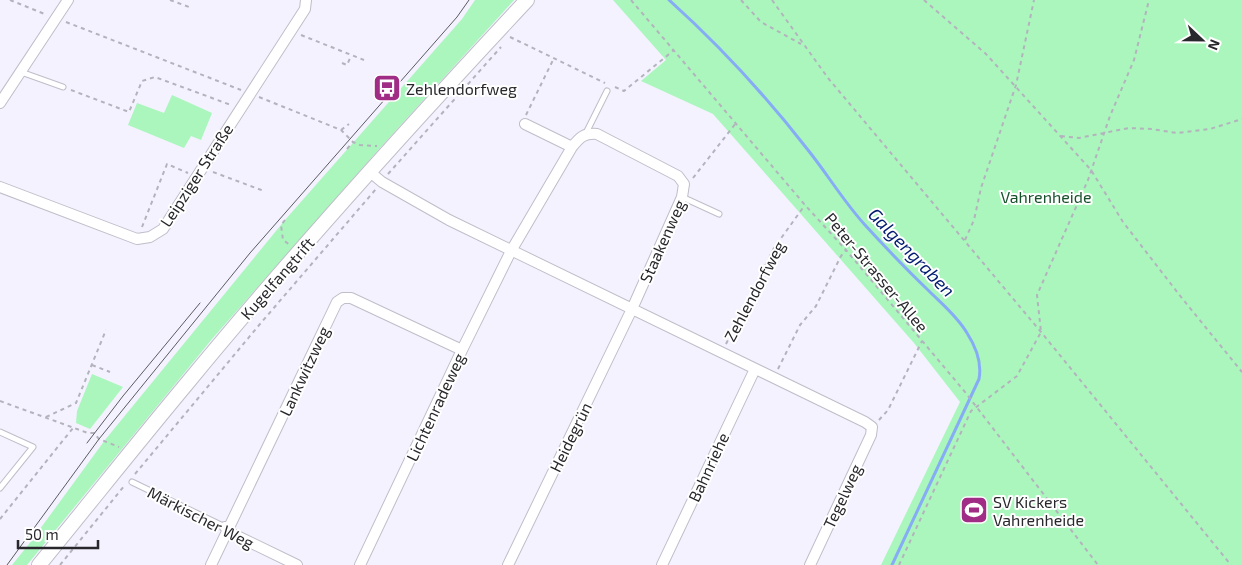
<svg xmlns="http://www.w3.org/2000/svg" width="1242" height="565" viewBox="0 0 1242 565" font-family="'Exo 2',sans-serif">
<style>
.green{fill:#aaf6bd}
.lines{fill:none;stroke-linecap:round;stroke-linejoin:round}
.stream{stroke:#87acf6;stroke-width:3}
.service-casing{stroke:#bfbec9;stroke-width:7}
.minor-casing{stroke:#bfbec9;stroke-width:12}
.tertiary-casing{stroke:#bfbec9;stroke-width:16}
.path{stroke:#b4b3bd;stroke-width:2;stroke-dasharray:4 4;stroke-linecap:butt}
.service{stroke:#fff;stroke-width:5}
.minor{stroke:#fff;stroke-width:10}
.tertiary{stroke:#fff;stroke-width:14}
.tram{stroke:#5c5b62;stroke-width:1}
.labels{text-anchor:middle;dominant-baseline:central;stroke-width:4;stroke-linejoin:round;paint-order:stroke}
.poi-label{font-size:16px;fill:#28272c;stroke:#fff;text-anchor:start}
.street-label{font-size:16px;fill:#28272c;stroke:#fff}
.park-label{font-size:16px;fill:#16512b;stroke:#fff}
.water-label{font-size:18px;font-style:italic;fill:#021c70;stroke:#fff}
</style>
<rect width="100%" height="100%" fill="#f3f2fe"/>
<path class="green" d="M 475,0 L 514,0 L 380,148 L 212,339 L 27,565 L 12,565 L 29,544 L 105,440 L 285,220 L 462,19 Z
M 613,0 L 1242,0 L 1242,565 L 881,565 L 960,402 L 914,343 L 713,114 L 641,81 L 666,60 Z
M 172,95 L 212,113 L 201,140 L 191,136 L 184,148 L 128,125 L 137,103 L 164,113 Z
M 92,374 L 123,387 L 90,429 L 76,423 L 77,411 Z"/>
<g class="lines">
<path class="stream" d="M 669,0 C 720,46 766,96 808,150 C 828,175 844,202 865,225 C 886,248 907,270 929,291 C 942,304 957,316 967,333 C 976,347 982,363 979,379 L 892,565"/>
<g class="service-casing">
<path id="service" d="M 21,72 L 63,87
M 586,133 L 607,91
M 682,197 L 719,214
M 0,432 L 33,447 L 0,488
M 132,482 L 225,527"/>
</g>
<g class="minor-casing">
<path id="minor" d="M 0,103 L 68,0
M 525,124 L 572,147
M 370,172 L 382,182 L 449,220 L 865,422 L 872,427 L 871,435 L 810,565
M 0,187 L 137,239 L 150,237 L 163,229 L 305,9 L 306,0
M 225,527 L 233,534 L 297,565
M 211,565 L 337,302 L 343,298 L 351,298 L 462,350
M 360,565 L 462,350 L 511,251 L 572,147 C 580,137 584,133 597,134 L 678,176 L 684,184 L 682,197 L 632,309 L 508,565
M 662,565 L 755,369"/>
</g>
<g class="tertiary-casing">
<path id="tertiary" d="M 39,565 C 89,504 138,442 189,381 C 297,250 411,124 527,0"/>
</g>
<path class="path" d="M 10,0 L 47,15
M 170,0 L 189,7
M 631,0 L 805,205 L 846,250 L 965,392 L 1098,565
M 741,0 L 761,22 L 801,44
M 772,0 L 828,78 L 1041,332 L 1231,565
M 924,0 L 986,54 L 1091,170 L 1123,222 L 1181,297 L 1242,372
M 66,22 L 241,90
M 301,35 L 364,60
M 510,37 L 605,83
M 342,63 L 347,65 L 351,56
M 615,87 L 624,91 L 674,50
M 71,90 L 129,112 L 142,81 L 155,77 L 231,105
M 259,97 L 341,130 L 353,142 L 360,145 L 377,146
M 526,115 L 554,58
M 341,130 L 349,124
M 1061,136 L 1079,138 L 1129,128 L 1151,129 L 1177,133 L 1210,129 L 1242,119
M 347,149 L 353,142
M 213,172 L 264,191
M 388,174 L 501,47
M 693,178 L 736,123
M 285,220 L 281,225 L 283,240 L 290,245
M 142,227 L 167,164 L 188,173
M 965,240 L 974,220 L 981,188 L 1016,85 L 1034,0
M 726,344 L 774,248 L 805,205
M 92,365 L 110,372
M 778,369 L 800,325 L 816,306 L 841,256 L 846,250
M 0,401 L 88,433 L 94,433 L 99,439 L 119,447
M 46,417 L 76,403 L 106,330
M 879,420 L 888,410 L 922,341
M 135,474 L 260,324 L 376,189
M 0,519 L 73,428
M 60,565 L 125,485
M 899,565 L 971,411 L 1017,376 L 1041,332 L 1037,295 L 1088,180 L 1110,116 L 1134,60 L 1149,0"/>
<use href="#service" class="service"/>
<use href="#minor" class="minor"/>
<use href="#tertiary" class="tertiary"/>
<path class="tram" d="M 87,443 L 123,396 L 200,303
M 7,565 L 99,439 L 250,253 L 457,17 L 469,0"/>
</g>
<defs>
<g id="bus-square" transform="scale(1.4375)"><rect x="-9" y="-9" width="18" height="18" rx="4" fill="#a12c85" stroke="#fff"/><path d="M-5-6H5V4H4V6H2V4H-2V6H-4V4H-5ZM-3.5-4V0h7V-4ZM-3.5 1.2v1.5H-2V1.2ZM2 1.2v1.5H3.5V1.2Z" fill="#fff"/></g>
<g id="stadium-square" transform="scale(1.4375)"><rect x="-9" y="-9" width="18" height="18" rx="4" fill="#a12c85" stroke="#fff"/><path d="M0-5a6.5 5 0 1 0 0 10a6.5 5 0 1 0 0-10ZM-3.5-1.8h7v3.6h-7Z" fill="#fff"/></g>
</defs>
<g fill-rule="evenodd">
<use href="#bus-square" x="387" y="88"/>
<use href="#stadium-square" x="974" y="510"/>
</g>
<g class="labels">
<g class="poi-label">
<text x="406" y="88">Zehlendorfweg</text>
<text x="993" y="501">SV Kickers<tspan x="993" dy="18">Vahrenheide</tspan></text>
</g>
<g class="street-label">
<text transform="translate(196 175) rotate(-57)">Leipziger Straße</text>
<text transform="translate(662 241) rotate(-66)">Staakenweg</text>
<text transform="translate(877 272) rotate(50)">Peter-Strasser-Allee</text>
<text transform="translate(277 278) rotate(-49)">Kugelfangtrift</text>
<text transform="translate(754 291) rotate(-62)">Zehlendorfweg</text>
<text transform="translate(304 371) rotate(-65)">Lankwitzweg</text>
<text transform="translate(435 407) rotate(-65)">Lichtenradeweg</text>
<text transform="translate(570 437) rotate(-64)">Heidegrün</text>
<text transform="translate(708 467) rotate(-65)">Bahnriehe</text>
<text transform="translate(842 496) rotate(-65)">Tegelweg</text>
<text transform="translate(201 517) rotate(27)">Märkischer Weg</text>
</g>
<g class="park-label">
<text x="1046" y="196">Vahrenheide</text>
</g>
<g class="water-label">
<text transform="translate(912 252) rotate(46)">Galgengraben</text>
</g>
</g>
<g transform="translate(1202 40) rotate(112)" stroke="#ffffff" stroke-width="4" paint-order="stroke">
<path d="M0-4L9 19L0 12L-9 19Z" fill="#28272c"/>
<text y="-8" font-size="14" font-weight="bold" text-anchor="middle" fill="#28272c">N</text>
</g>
<path d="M18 540v8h80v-8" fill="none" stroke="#28272c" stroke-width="2.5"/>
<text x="25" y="540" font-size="15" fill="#28272c" stroke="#ffffff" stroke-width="4" paint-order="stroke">50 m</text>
</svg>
